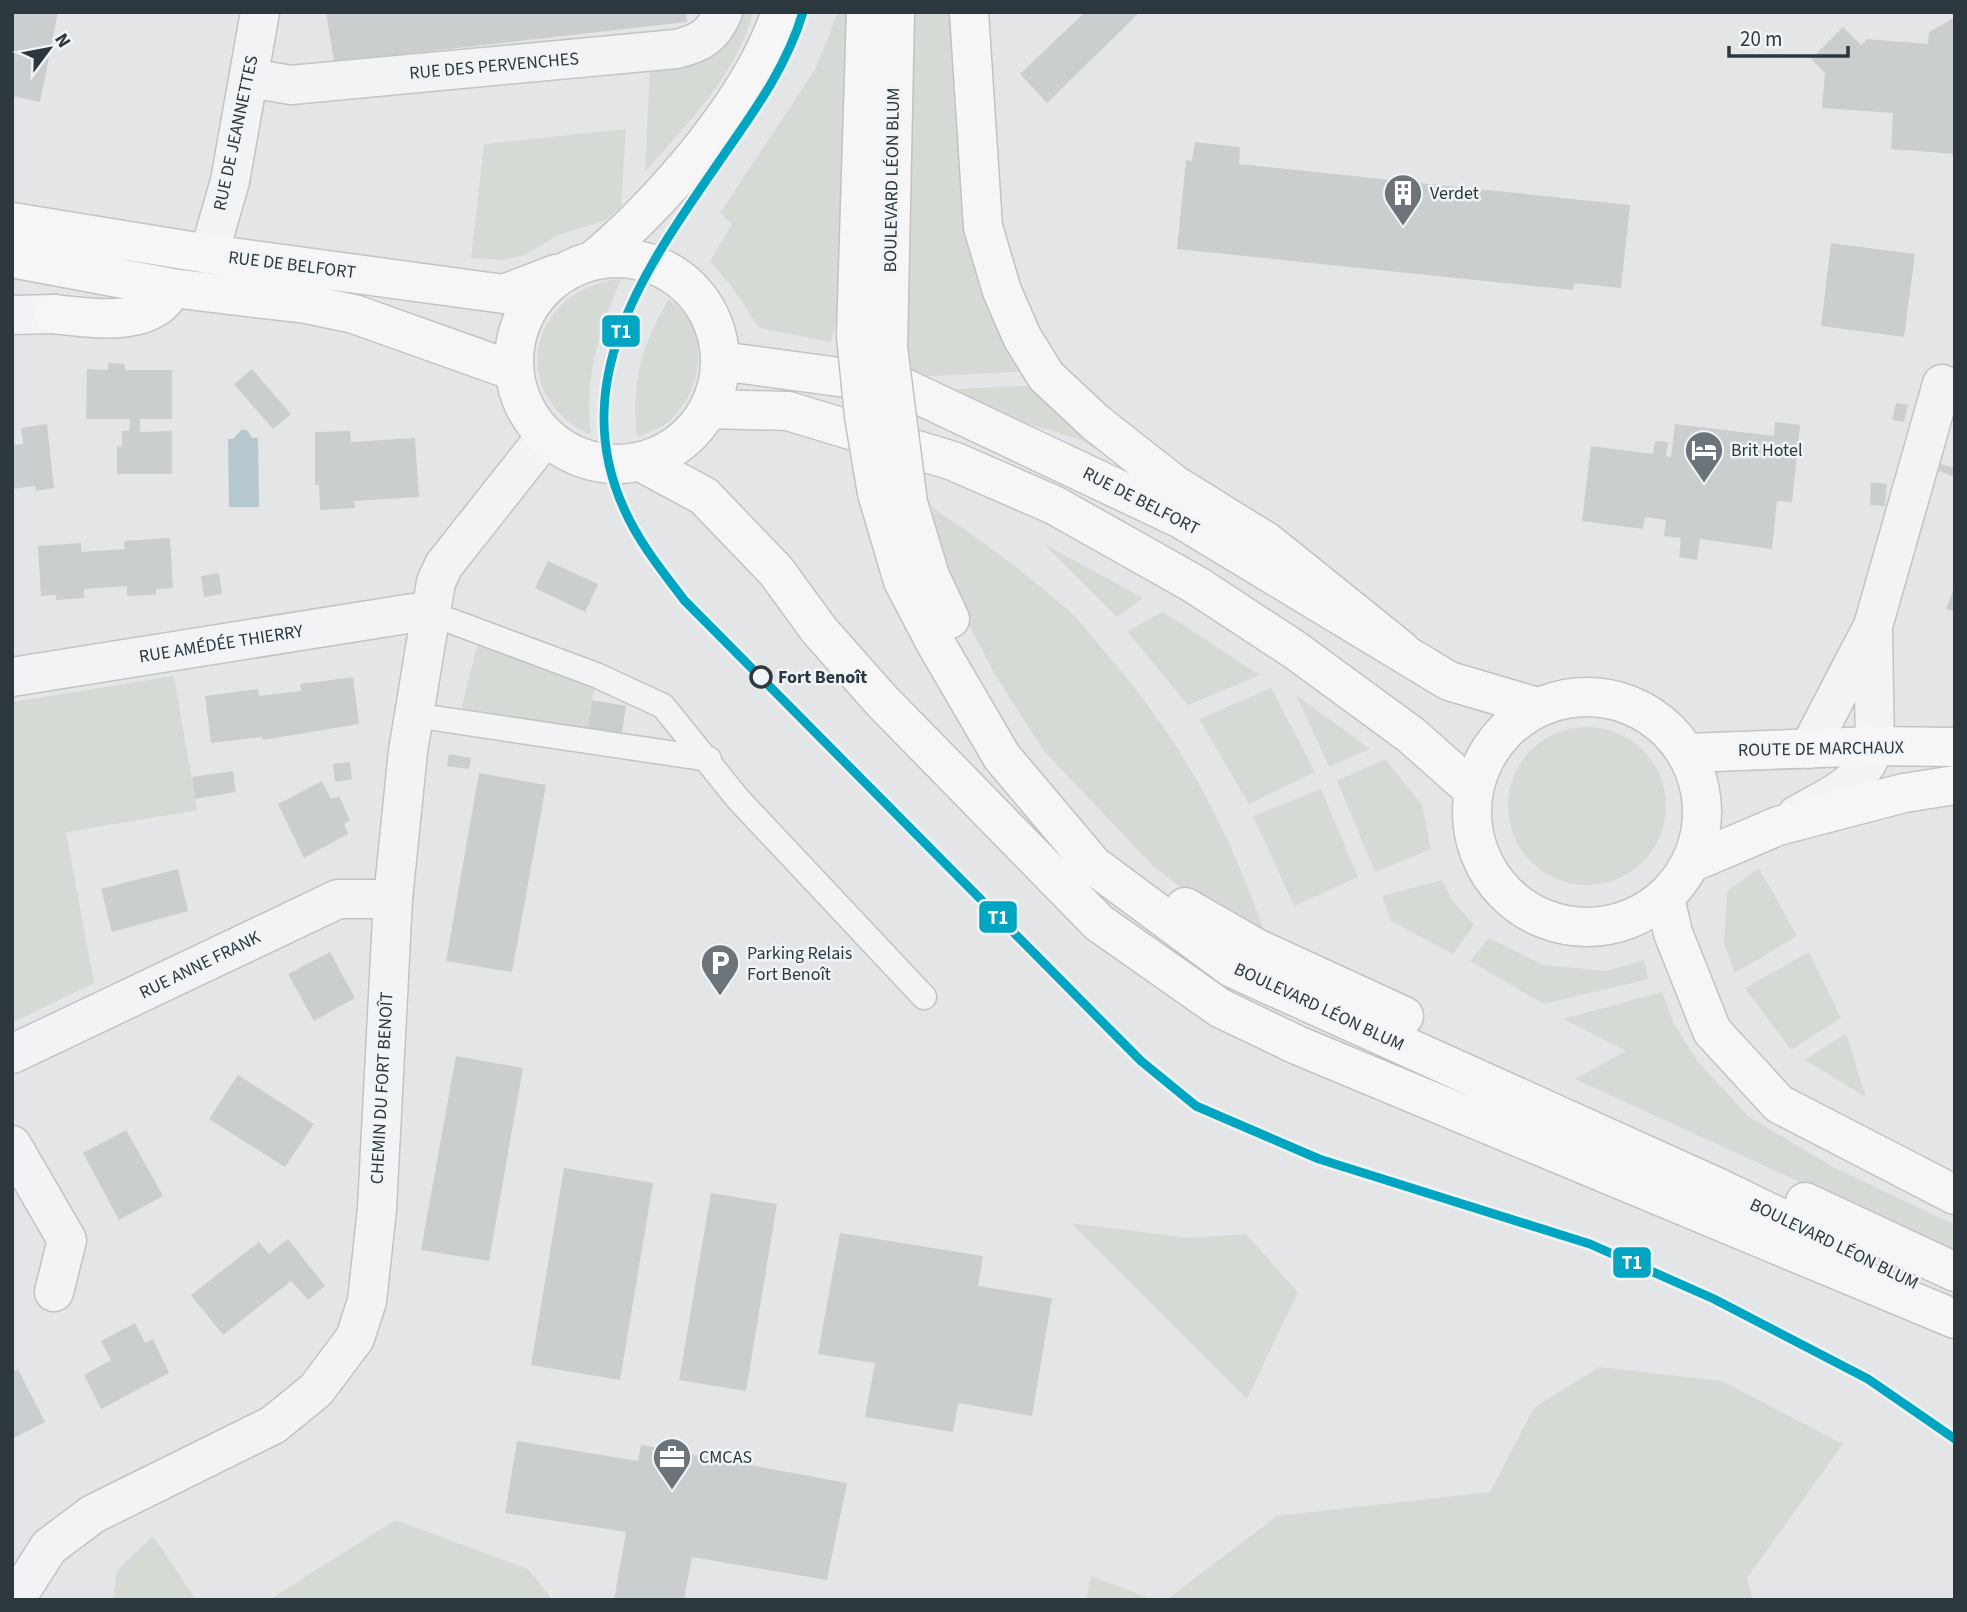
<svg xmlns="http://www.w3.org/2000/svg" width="1967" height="1612" viewBox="0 0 1967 1612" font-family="'Source Sans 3',sans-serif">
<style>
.green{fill:#d6dad4}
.water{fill:#b5c8ce}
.building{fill:#cbcecf}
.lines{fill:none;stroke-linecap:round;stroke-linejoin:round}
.service-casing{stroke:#c1c3c5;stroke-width:27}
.minor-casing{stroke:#c1c3c5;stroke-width:41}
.tertiary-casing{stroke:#c1c3c5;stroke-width:41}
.secondary-casing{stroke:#c1c3c5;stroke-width:41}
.primary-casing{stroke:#c0c2c4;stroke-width:41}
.service{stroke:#f2f3f4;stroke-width:24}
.minor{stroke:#f2f3f4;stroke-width:38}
.tertiary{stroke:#f2f3f4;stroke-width:38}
.secondary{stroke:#f6f6f6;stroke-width:38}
.primary{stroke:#f6f6f6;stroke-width:38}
.primary-bridge-casing{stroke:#c0c2c4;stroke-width:41;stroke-linecap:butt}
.primary-bridge{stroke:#f6f6f6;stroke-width:38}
.tram-1-casing{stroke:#f1f4f6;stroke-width:14}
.tram-1{stroke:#00a5c2;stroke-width:9}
.stop-dot{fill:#f1f4f6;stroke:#2c373e;stroke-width:3.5}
.labels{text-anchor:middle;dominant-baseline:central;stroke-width:5;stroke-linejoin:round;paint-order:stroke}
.street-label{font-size:18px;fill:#2c373e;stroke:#f1f4f6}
.poi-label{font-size:18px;fill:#2c373e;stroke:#f1f4f6;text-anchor:start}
.stop-label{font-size:18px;font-weight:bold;fill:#2c373e;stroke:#f1f4f6;text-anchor:start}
.line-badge{stroke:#f1f4f6;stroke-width:2.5}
.badge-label{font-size:19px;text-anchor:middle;font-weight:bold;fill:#fff}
</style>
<rect width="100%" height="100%" fill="#e3e5e7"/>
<path class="green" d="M 739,12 L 753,12 C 737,75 687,124 645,172 L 650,68 Z
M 838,12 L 847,12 L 838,317 L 831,342 L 759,328 L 732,287 L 710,261 L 732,224 L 720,213 L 816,68 Z
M 903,12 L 953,12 L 1032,371 L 912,377 L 899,374 Z
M 626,129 L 621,206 L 606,220 L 559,235 L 522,256 L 501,260 L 471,258 L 484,144 Z
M 621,279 C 600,329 583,380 591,435 C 506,397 527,288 621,279 Z
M 669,299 C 675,305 684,311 688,318 C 709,353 696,399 667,423 C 659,429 647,433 637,437 C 631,383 641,346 669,299 Z
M 1044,385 L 1129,468 L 1078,439 L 932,395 L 932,390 Z
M 932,507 C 979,539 1025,572 1068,610 C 1083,624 1096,642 1110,658 C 1183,742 1232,835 1267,940 L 1195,898 L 1153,866 L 1043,750 L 994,673 L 960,607 L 943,565 Z
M 1044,544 L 1143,598 L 1117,617 Z
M 1163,612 L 1260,675 L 1188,705 L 1127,631 Z
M 478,643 L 594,689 L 587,732 L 461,709 Z
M 174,676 L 197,810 L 66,832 L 94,983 L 12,1023 L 12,702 Z
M 1271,688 L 1315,772 L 1249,804 L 1199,719 Z
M 1296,695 L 1370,749 L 1329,767 Z
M1508 806a79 79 0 1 1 158 0a79 79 0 1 1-158 0Z
M 1385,759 L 1422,805 L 1431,849 L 1375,872 L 1337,781 Z
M 1321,789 L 1358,877 L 1294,906 L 1253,816 Z
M 1759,868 L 1797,936 L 1735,973 L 1724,943 L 1727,891 Z
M 1442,880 L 1452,900 L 1474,925 L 1453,954 L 1391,921 L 1382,896 Z
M 1489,938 L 1543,965 L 1606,971 L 1644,960 L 1648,979 L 1544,1004 L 1470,961 Z
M 1809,952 L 1841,1018 L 1791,1050 L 1745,988 Z
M 1662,992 L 1674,1024 L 1698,1062 L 1749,1117 L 1833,1167 L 1955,1225 L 1955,1256 L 1839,1200 L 1575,1079 L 1626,1051 L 1563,1019 Z
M 1846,1033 L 1866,1097 L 1805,1060 Z
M 1071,1223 L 1189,1238 L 1246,1234 L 1298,1292 L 1247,1399 Z
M 1599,1367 L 1722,1381 L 1843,1444 L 1747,1578 L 1753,1600 L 1166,1600 L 1277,1516 L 1490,1492 L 1534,1408 Z
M 395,1520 L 528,1569 L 553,1600 L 269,1600 Z
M 153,1536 L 196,1600 L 113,1600 L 117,1570 Z
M 1091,1576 L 1154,1600 L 1086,1600 Z"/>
<path class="water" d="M 242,429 L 248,431 L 252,438 L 258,438 L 259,507 L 229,507 L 228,439 L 233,439 Z"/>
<path class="building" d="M 12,12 L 58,12 L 40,102 L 12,96 Z
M 326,12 L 686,12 L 687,22 L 334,62 Z
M 1085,12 L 1140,12 L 1047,103 L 1020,74 Z
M 1955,17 L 1955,154 L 1891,149 L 1893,113 L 1822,108 L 1825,73 L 1811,59 L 1843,27 L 1861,45 L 1867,39 L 1928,44 L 1929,32 Z
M 1195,142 L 1240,147 L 1239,164 L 1630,205 L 1621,288 L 1574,283 L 1573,290 L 1177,249 L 1186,160 L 1192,161 Z
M 1831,243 L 1915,254 L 1904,337 L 1821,326 Z
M 108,363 L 125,364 L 125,370 L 172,370 L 172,419 L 140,419 L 140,432 L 172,431 L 172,474 L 117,474 L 117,446 L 122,447 L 122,431 L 129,431 L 130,419 L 86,419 L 87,369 L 108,370 Z
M 252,369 L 291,414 L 273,429 L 234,384 Z
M 1896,403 L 1908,405 L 1904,422 L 1892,420 Z
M 1775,422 L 1800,425 L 1792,502 L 1777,501 L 1772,549 L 1700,539 L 1697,560 L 1679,557 L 1681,538 L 1664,536 L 1666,520 L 1645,517 L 1643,529 L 1582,521 L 1591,446 L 1653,454 L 1655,441 L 1668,442 L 1666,456 L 1671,457 L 1675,424 L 1774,436 Z
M 47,424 L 54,488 L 36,491 L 35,486 L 12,489 L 12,445 L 23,444 L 21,428 Z
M 350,431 L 351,442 L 415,438 L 419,497 L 354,501 L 355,508 L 320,510 L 319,485 L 315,485 L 315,432 Z
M 1940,464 L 1955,468 L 1955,477 L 1939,471 Z
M 1871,482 L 1887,484 L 1885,506 L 1870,505 Z
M 170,538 L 173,588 L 156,589 L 156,594 L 149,595 L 127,596 L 127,586 L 84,589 L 84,598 L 56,600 L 56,595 L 41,596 L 38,546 L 81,543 L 81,552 L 125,549 L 124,541 Z
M 548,561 L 598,584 L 585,612 L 535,588 Z
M 219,573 L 222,594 L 204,597 L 201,576 Z
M 1954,588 L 1955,588 L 1955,612 L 1946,609 Z
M 353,677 L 359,724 L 263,740 L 262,737 L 211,743 L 205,696 L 258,689 L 259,696 L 301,691 L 300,684 Z
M 592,700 L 626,706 L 621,738 L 587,732 Z
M 449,754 L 471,758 L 469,769 L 447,766 Z
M 350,762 L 352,779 L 335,782 L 333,764 Z
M 233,771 L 236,792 L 195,799 L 192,777 Z
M 479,773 L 546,785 L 512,972 L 446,961 Z
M 322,781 L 331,799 L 339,796 L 350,820 L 344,824 L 348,834 L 304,858 L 278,804 Z
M 178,869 L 188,911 L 112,932 L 101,889 Z
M 330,952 L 355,998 L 314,1021 L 288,974 Z
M 456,1056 L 523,1068 L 489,1261 L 421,1250 Z
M 238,1075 L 314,1124 L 285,1167 L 209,1119 Z
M 126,1130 L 163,1196 L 119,1220 L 83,1153 Z
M 564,1168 L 653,1183 L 620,1380 L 531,1365 Z
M 711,1193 L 777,1204 L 746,1391 L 679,1380 Z
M 840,1233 L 983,1256 L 978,1286 L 1052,1298 L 1032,1416 L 958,1403 L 953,1432 L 865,1417 L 875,1363 L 818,1354 Z
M 288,1239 L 325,1286 L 308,1300 L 291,1281 L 223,1335 L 191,1295 L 259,1242 L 269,1254 Z
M 135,1323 L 145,1343 L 153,1339 L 169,1373 L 101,1409 L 84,1375 L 111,1360 L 101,1341 Z
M 18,1369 L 45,1422 L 12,1439 L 12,1372 Z
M 517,1441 L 638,1461 L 641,1445 L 847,1483 L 827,1580 L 692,1557 L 684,1600 L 614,1600 L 626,1532 L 505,1513 Z"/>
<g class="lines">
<g class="service-casing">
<path id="service" d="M 430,617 L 451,621 L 596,675 L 663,706 L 738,799 L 924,997
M 414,715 L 709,759"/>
</g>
<g class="minor-casing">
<path id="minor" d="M 249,78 L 291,85 L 676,49 C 701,43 713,36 723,12
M 209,254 L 230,181 L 260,12
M 12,677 L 413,613 L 430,617
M 1809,749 L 1873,626 L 1942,384
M 1797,815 C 1831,795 1861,786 1875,746 L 1873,632
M 12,1054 L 338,899 L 393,899
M 12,1145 L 67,1240 L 54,1292"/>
</g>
<g class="tertiary-casing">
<path id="tertiary" d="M 12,315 L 54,314
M 15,1600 L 49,1547 L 93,1514 L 273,1425 L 316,1390 L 355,1338 L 367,1301 L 377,1209 L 393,899 L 408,751 L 436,582 L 444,565 L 546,436"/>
</g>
<g class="secondary-casing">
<path id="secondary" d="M 12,222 L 209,254 L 504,294 L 556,274
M 12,258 L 172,288 L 306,304 L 354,314 L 514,371
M514 361a103 103 0 1 1 206 0a103 103 0 1 1-206 0Z
M 594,260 C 664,200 752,100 781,12
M 54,314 C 91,318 154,329 172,288
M 720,361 L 898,385 L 1181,519 L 1449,681 L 1537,707
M 708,409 L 788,411 L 953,461 L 1054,505 L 1196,585 L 1295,650 L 1411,735 L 1472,789
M1472 812a115 115 0 1 1 230 0a115 115 0 1 1-230 0Z
M 1687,753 L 1875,746 L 1955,747
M 1691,863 L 1778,826 L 1904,793 L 1955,785
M 1665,898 L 1673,933 L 1712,1031 L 1779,1104 L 1955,1195"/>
</g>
<g class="primary-casing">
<path id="primary" d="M 969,12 L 983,227 L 1002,291 L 1022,337 L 1046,376 L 1095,422 L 1175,485 L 1267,542 L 1401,650
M 856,336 L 866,12
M 888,348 L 895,12
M 641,462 L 704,496 L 776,571 L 819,630 L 881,700 L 1099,923 L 1220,1008 L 1297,1045 L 1955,1319
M 877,493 L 903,581 L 936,644 L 1002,757 L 1093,865 L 1232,968 L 1719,1188 L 1836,1245
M 908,503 L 930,576 L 950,619
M 1185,907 L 1256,948 L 1404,1016
M 1805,1202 L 1955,1272"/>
</g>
<use href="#service" class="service"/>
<use href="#minor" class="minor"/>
<use href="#tertiary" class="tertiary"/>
<use href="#secondary" class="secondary"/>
<use href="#primary" class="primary"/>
<g class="primary-bridge-casing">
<path id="primary-bridge" d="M 856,336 L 864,416 L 877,493
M 888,348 L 908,503"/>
</g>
<use href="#primary-bridge" class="primary-bridge"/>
<g class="tram-1-casing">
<path id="tram-1" d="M 803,12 C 787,66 755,110 723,156 C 650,262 563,378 625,511 C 640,544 663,572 684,600 L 1141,1061 L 1196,1106 L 1319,1159 L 1590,1244 L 1714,1299 L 1868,1379 L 1955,1439"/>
</g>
<use href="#tram-1" class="tram-1"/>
</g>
<defs>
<g id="building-pin" transform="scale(2.0125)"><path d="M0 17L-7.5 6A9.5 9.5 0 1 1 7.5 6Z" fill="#6c7479" stroke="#f1f4f6"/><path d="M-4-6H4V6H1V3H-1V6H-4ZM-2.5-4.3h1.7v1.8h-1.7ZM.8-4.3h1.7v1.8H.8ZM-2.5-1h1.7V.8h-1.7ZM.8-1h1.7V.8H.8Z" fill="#fff"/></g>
<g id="hotel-pin" transform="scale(2.0125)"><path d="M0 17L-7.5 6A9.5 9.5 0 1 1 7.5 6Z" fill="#6c7479" stroke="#f1f4f6"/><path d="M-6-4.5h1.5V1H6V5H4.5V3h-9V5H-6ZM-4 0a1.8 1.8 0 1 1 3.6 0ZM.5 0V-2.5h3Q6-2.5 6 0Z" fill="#fff"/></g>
<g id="parking-pin" transform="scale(2.0125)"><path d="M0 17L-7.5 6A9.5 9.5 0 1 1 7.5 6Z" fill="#6c7479" stroke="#f1f4f6"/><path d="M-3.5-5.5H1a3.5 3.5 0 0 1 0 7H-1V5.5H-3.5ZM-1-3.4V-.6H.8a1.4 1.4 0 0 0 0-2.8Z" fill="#fff"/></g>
<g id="office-pin" transform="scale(2.0125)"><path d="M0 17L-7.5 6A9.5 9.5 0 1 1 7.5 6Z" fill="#6c7479" stroke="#f1f4f6"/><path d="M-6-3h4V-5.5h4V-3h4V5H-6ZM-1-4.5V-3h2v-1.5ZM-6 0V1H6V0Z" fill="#fff"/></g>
</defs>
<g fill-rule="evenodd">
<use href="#building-pin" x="1403" y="193"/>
<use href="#hotel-pin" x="1704" y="450"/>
<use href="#parking-pin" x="720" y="963"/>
<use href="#office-pin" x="672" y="1457"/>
</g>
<circle class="stop-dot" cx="761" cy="677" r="10"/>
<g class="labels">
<g class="street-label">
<text transform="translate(494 66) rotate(-5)">RUE DES PERVENCHES</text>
<text transform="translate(236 133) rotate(-78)">RUE DE JEANNETTES</text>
<text transform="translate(892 180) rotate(-89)">BOULEVARD LÉON BLUM</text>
<text transform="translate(292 265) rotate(7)">RUE DE BELFORT</text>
<text transform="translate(1141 501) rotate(27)">RUE DE BELFORT</text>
<text transform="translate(221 644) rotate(-9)">RUE AMÉDÉE THIERRY</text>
<text transform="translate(1821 749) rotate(-1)">ROUTE DE MARCHAUX</text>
<text transform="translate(200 965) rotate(-26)">RUE ANNE FRANK</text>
<text transform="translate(1319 1007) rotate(25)">BOULEVARD LÉON BLUM</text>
<text transform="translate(382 1088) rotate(-87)">CHEMIN DU FORT BENOÎT</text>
<text transform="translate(1834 1244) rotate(26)">BOULEVARD LÉON BLUM</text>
</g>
<g class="poi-label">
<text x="1430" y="193">Verdet</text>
<text x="1731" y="450">Brit Hotel</text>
<text x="747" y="953">Parking Relais<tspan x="747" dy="21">Fort Benoît</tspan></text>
<text x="699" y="1457">CMCAS</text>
</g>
<g class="stop-label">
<text x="778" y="677">Fort Benoît</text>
</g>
</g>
<g class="line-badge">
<rect x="601" y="314" width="40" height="34" rx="7" fill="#00a5c2"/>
<rect x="978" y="900" width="40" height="34" rx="7" fill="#00a5c2"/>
<rect x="1612" y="1246" width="40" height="33" rx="7" fill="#00a5c2"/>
</g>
<g class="badge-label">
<text x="621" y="338">T1</text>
<text x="998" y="924">T1</text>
<text x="1632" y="1269">T1</text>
</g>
<rect width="1967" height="1612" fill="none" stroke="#2c373e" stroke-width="28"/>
<g transform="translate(49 49) rotate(58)" stroke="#f1f4f6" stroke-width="5" paint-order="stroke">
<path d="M0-5L12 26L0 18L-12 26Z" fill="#2c373e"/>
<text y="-10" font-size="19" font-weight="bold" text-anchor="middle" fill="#2c373e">N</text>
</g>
<path d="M1729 46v10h119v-10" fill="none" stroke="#2c373e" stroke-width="3.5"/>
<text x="1740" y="46" font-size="21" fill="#2c373e" stroke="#f1f4f6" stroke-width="5" paint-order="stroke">20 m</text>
</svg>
